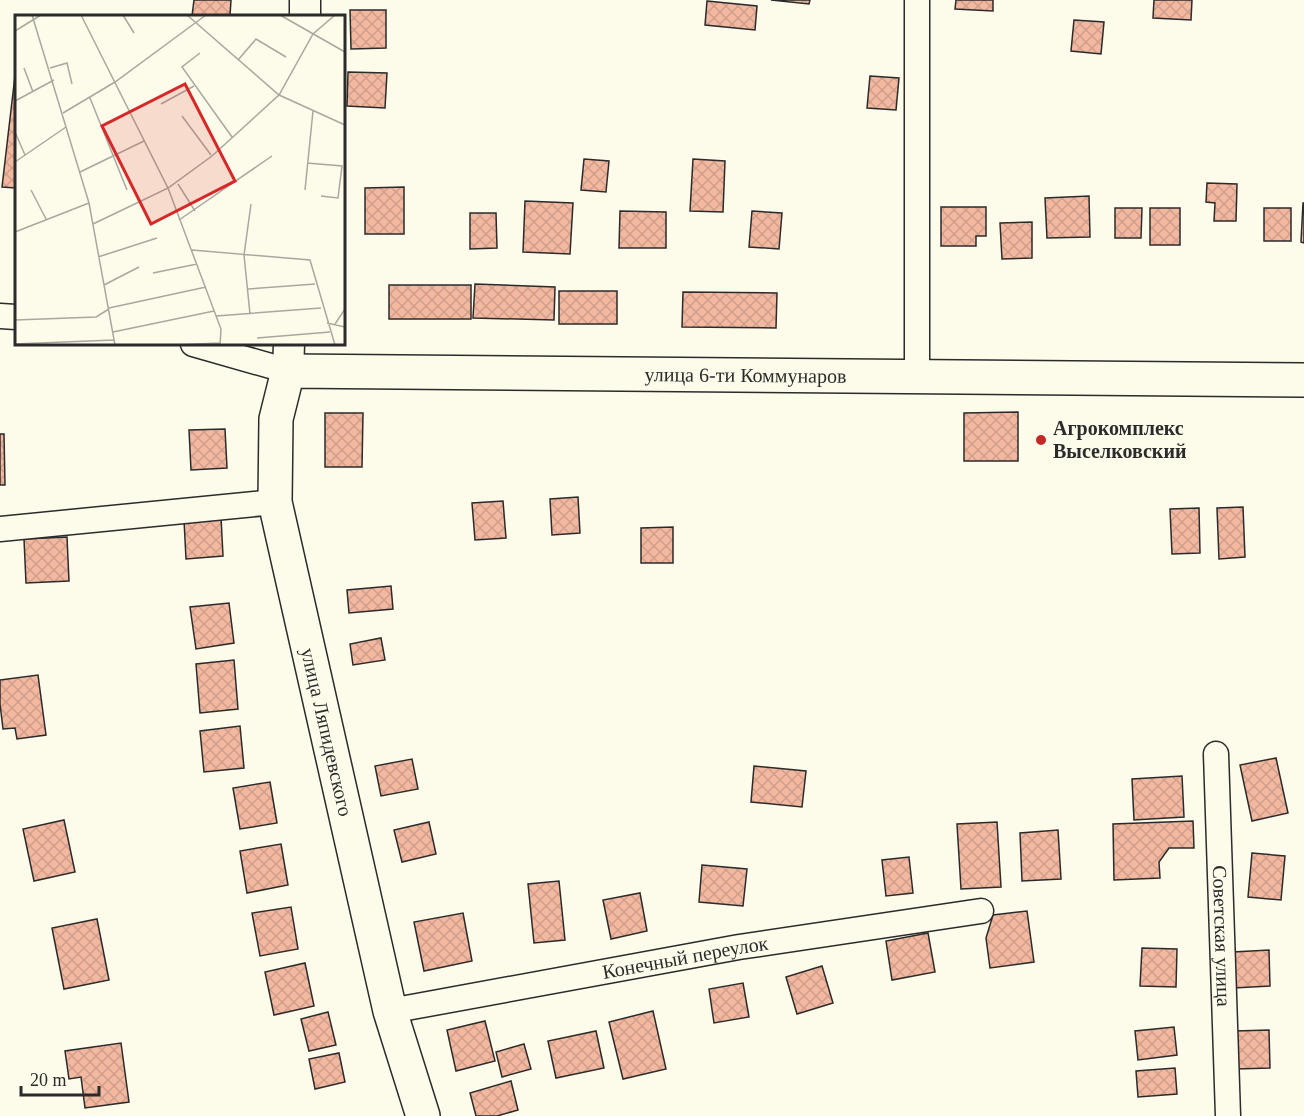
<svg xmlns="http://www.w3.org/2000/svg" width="1304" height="1116" viewBox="0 0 1304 1116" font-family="'Times New Roman',serif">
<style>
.building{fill:url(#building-cross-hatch);stroke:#2b2b2b;stroke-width:1.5}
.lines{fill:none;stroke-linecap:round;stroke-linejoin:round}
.minor-casing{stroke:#2b2b2b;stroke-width:27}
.tertiary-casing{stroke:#2b2b2b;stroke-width:33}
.secondary-casing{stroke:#2b2b2b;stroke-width:36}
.minor{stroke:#fdfbea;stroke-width:24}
.tertiary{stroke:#fdfbea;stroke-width:30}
.secondary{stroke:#fdfbea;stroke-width:33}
.poi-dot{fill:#c62828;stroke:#fdfbea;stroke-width:2}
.labels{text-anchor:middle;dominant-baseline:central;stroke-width:4.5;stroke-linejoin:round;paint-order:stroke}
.street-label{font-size:20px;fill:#2b2b2b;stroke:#fdfbea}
.poi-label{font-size:20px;font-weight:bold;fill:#2b2b2b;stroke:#fdfbea;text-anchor:start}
.inset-road{fill:none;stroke:#a9a89e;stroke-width:1.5}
.view{fill:#d62828;fill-opacity:0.15;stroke:#d62828;stroke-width:3}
.inset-edge{fill:none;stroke:#2b2b2b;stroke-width:3}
</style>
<defs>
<pattern id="building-cross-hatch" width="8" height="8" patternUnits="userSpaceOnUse" patternTransform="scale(1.5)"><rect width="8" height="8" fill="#f2b8a0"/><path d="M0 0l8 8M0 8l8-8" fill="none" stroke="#d09e8a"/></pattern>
</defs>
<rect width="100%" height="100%" fill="#fdfbea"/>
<path class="building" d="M 194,0 L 231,0 L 230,16 L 192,16 Z
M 771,0 L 810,0 L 809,4 Z
M 956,0 L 993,0 L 993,11 L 955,9 Z
M 1154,0 L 1192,0 L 1191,20 L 1153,18 Z
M 707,1 L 757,6 L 755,30 L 705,25 Z
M 350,10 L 386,10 L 386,48 L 351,49 Z
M 1074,20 L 1104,22 L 1101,54 L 1071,51 Z
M 16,67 L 16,188 L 2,187 Z
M 348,72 L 387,73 L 385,108 L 347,106 Z
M 870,76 L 899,78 L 896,110 L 867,108 Z
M 584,159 L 609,161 L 606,192 L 581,190 Z
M 693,159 L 725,161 L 723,212 L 690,211 Z
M 1207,183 L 1237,184 L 1236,221 L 1214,221 L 1215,203 L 1206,202 Z
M 404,187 L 404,234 L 365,234 L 365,188 Z
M 1089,196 L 1090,237 L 1047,238 L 1045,198 Z
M 525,201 L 573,203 L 570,254 L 523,252 Z
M 1303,203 L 1304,203 L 1304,243 L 1301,242 Z
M 941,207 L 986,207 L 986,236 L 976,236 L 976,246 L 941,246 Z
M 1115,208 L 1142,208 L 1141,238 L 1115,238 Z
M 1150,208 L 1180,208 L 1180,245 L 1150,245 Z
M 1264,208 L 1291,208 L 1291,241 L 1264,241 Z
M 620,211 L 666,212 L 666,248 L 619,248 Z
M 752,211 L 782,213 L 779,249 L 749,247 Z
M 470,213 L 496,213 L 497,248 L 470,249 Z
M 1032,222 L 1032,258 L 1002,259 L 1000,223 Z
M 475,284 L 555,287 L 554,320 L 473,318 Z
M 389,285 L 471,285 L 471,319 L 389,319 Z
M 559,291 L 617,291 L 617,324 L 559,324 Z
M 683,292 L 777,293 L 776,328 L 682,327 Z
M 1018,412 L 1018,461 L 964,461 L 964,413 Z
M 325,413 L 363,413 L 362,467 L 325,467 Z
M 225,429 L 227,468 L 191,470 L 189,430 Z
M 0,434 L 4,434 L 5,485 L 0,485 Z
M 578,497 L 580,533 L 552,535 L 550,499 Z
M 503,501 L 506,538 L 475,540 L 472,503 Z
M 1243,507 L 1245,557 L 1219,559 L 1217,508 Z
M 1199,508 L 1200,553 L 1172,554 L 1170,509 Z
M 221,517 L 223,556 L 186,559 L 184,520 Z
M 673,527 L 673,563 L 641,563 L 641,528 Z
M 67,537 L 69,581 L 26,583 L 24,539 Z
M 391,586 L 393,609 L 349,613 L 347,590 Z
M 229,603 L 234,643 L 196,649 L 190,607 Z
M 381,638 L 385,660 L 353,665 L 350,644 Z
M 234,660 L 238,709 L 200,713 L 196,664 Z
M 38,675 L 46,735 L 17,739 L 15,728 L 3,729 L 0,704 L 0,680 Z
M 240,726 L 244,768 L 204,772 L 200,731 Z
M 1276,758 L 1288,813 L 1252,821 L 1240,765 Z
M 412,759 L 418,789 L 381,796 L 375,766 Z
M 754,766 L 806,771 L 802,807 L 751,802 Z
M 1182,776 L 1184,817 L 1134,820 L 1132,779 Z
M 270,782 L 277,823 L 240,829 L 233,788 Z
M 64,820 L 75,872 L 34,881 L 23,829 Z
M 1193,821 L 1194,848 L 1169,848 L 1159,862 L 1160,878 L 1114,880 L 1113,824 Z
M 429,822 L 436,854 L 402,862 L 394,830 Z
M 997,822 L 1001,887 L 961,889 L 957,824 Z
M 1058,830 L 1061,879 L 1022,881 L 1020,833 Z
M 281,844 L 288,885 L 247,893 L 240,851 Z
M 1252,853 L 1285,856 L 1281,900 L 1248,897 Z
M 909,857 L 913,893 L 886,896 L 882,860 Z
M 702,865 L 747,869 L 743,906 L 699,902 Z
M 559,881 L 565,940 L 534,943 L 528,884 Z
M 640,893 L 647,931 L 611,939 L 603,900 Z
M 291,907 L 298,949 L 260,956 L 252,913 Z
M 1027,911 L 1034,962 L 990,968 L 986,938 L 993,915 Z
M 463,913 L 472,961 L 424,971 L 414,922 Z
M 97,919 L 109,980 L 64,989 L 52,928 Z
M 928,933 L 935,972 L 892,980 L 886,941 Z
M 1142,948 L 1177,949 L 1176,987 L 1140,986 Z
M 1269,950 L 1270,986 L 1234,988 L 1233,952 Z
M 305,963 L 314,1006 L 274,1015 L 265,972 Z
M 822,966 L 833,1003 L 797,1014 L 786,977 Z
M 743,983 L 749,1017 L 714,1023 L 709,989 Z
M 653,1011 L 666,1069 L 623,1079 L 609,1022 Z
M 328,1012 L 336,1045 L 309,1051 L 301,1019 Z
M 485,1021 L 495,1061 L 456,1071 L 447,1030 Z
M 1174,1027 L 1177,1055 L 1138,1060 L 1135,1031 Z
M 1269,1030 L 1270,1068 L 1236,1069 L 1235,1031 Z
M 596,1031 L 604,1068 L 556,1078 L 548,1041 Z
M 121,1043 L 129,1102 L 85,1108 L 81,1077 L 69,1079 L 65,1051 Z
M 524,1044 L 531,1069 L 502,1077 L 496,1052 Z
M 339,1053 L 345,1082 L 315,1089 L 309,1059 Z
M 1175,1068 L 1177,1094 L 1138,1097 L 1136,1071 Z
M 511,1081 L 518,1110 L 497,1116 L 476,1116 L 470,1093 Z"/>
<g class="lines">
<g class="minor-casing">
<g id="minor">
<path d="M 0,316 L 16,317"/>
<path d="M 193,344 L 288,371"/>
<path d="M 917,376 L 917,0"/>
<path d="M 0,529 L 275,502"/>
<path id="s1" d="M 1216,754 L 1228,1116"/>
<path id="s2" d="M 390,1011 L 739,947 L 981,911"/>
</g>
</g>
<g class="tertiary-casing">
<path id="tertiary" d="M 305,16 L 305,0
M 288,371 L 289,344"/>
</g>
<g class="secondary-casing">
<g id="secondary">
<path id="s3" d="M 423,1116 L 390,1011 L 275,502 L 276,419 L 288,371 L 1304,380"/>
</g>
</g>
<use href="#minor" class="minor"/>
<use href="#tertiary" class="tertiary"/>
<use href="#secondary" class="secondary"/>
</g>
<circle class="poi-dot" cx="1041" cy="440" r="6"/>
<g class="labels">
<g class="street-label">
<text stroke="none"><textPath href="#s3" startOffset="1222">улица 6-ти Коммунаров</textPath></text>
<text transform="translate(327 732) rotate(77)">улица Ляпидевского</text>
<text stroke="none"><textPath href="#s1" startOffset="182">Советская улица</textPath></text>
<text stroke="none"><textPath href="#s2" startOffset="300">Конечный переулок</textPath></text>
</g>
<g class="poi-label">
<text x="1053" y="428">Агрокомплекс<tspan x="1053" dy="23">Выселковский</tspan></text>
</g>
</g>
<g transform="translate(15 15)">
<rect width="330" height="330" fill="#fdfbea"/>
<path class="inset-road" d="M 17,0 L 74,188 L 100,330M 66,0 L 153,173 L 197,141 L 264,80 L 330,110M 108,0 L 119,18M 172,0 L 264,80 L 298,19 L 320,0M 265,0 L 330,37M 0,16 L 26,0M 185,38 L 167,52 L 217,122M 223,45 L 241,24 L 271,42M 9,53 L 18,77M 35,53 L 52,48 L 57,69M 75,83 L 112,175M 0,86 L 39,65M 146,89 L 179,71M 48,98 L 100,67 L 191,0M 167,101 L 196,140M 0,117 L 10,140M 0,147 L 51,112M 292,148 L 327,151 L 323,183 L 306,181M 65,157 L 129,126M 163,169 L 180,196M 16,175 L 31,204M 290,175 L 298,96M 164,205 L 257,141M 78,209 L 153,173 L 206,314 L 205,330M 0,217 L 74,188M 177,235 L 295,245 L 320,330M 83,242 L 142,223M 138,258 L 182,249M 89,270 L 124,252M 233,274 L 300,269M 94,293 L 191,272M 235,299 L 229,240 L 236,189M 201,301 L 306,293M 0,305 L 81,302 L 94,294M 312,308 L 330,312M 320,309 L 330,294M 98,317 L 199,296M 242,323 L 315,317M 0,329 L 99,325M 159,330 L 205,328"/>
<path class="view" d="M 170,69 L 220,166 L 136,209 L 87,111 Z"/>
<rect width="330" height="330" class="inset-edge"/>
</g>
<path d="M21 1086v9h78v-9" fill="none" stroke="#2b2b2b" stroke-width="3"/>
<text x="30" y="1086" font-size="18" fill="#2b2b2b" stroke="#fdfbea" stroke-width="4.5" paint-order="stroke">20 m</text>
</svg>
